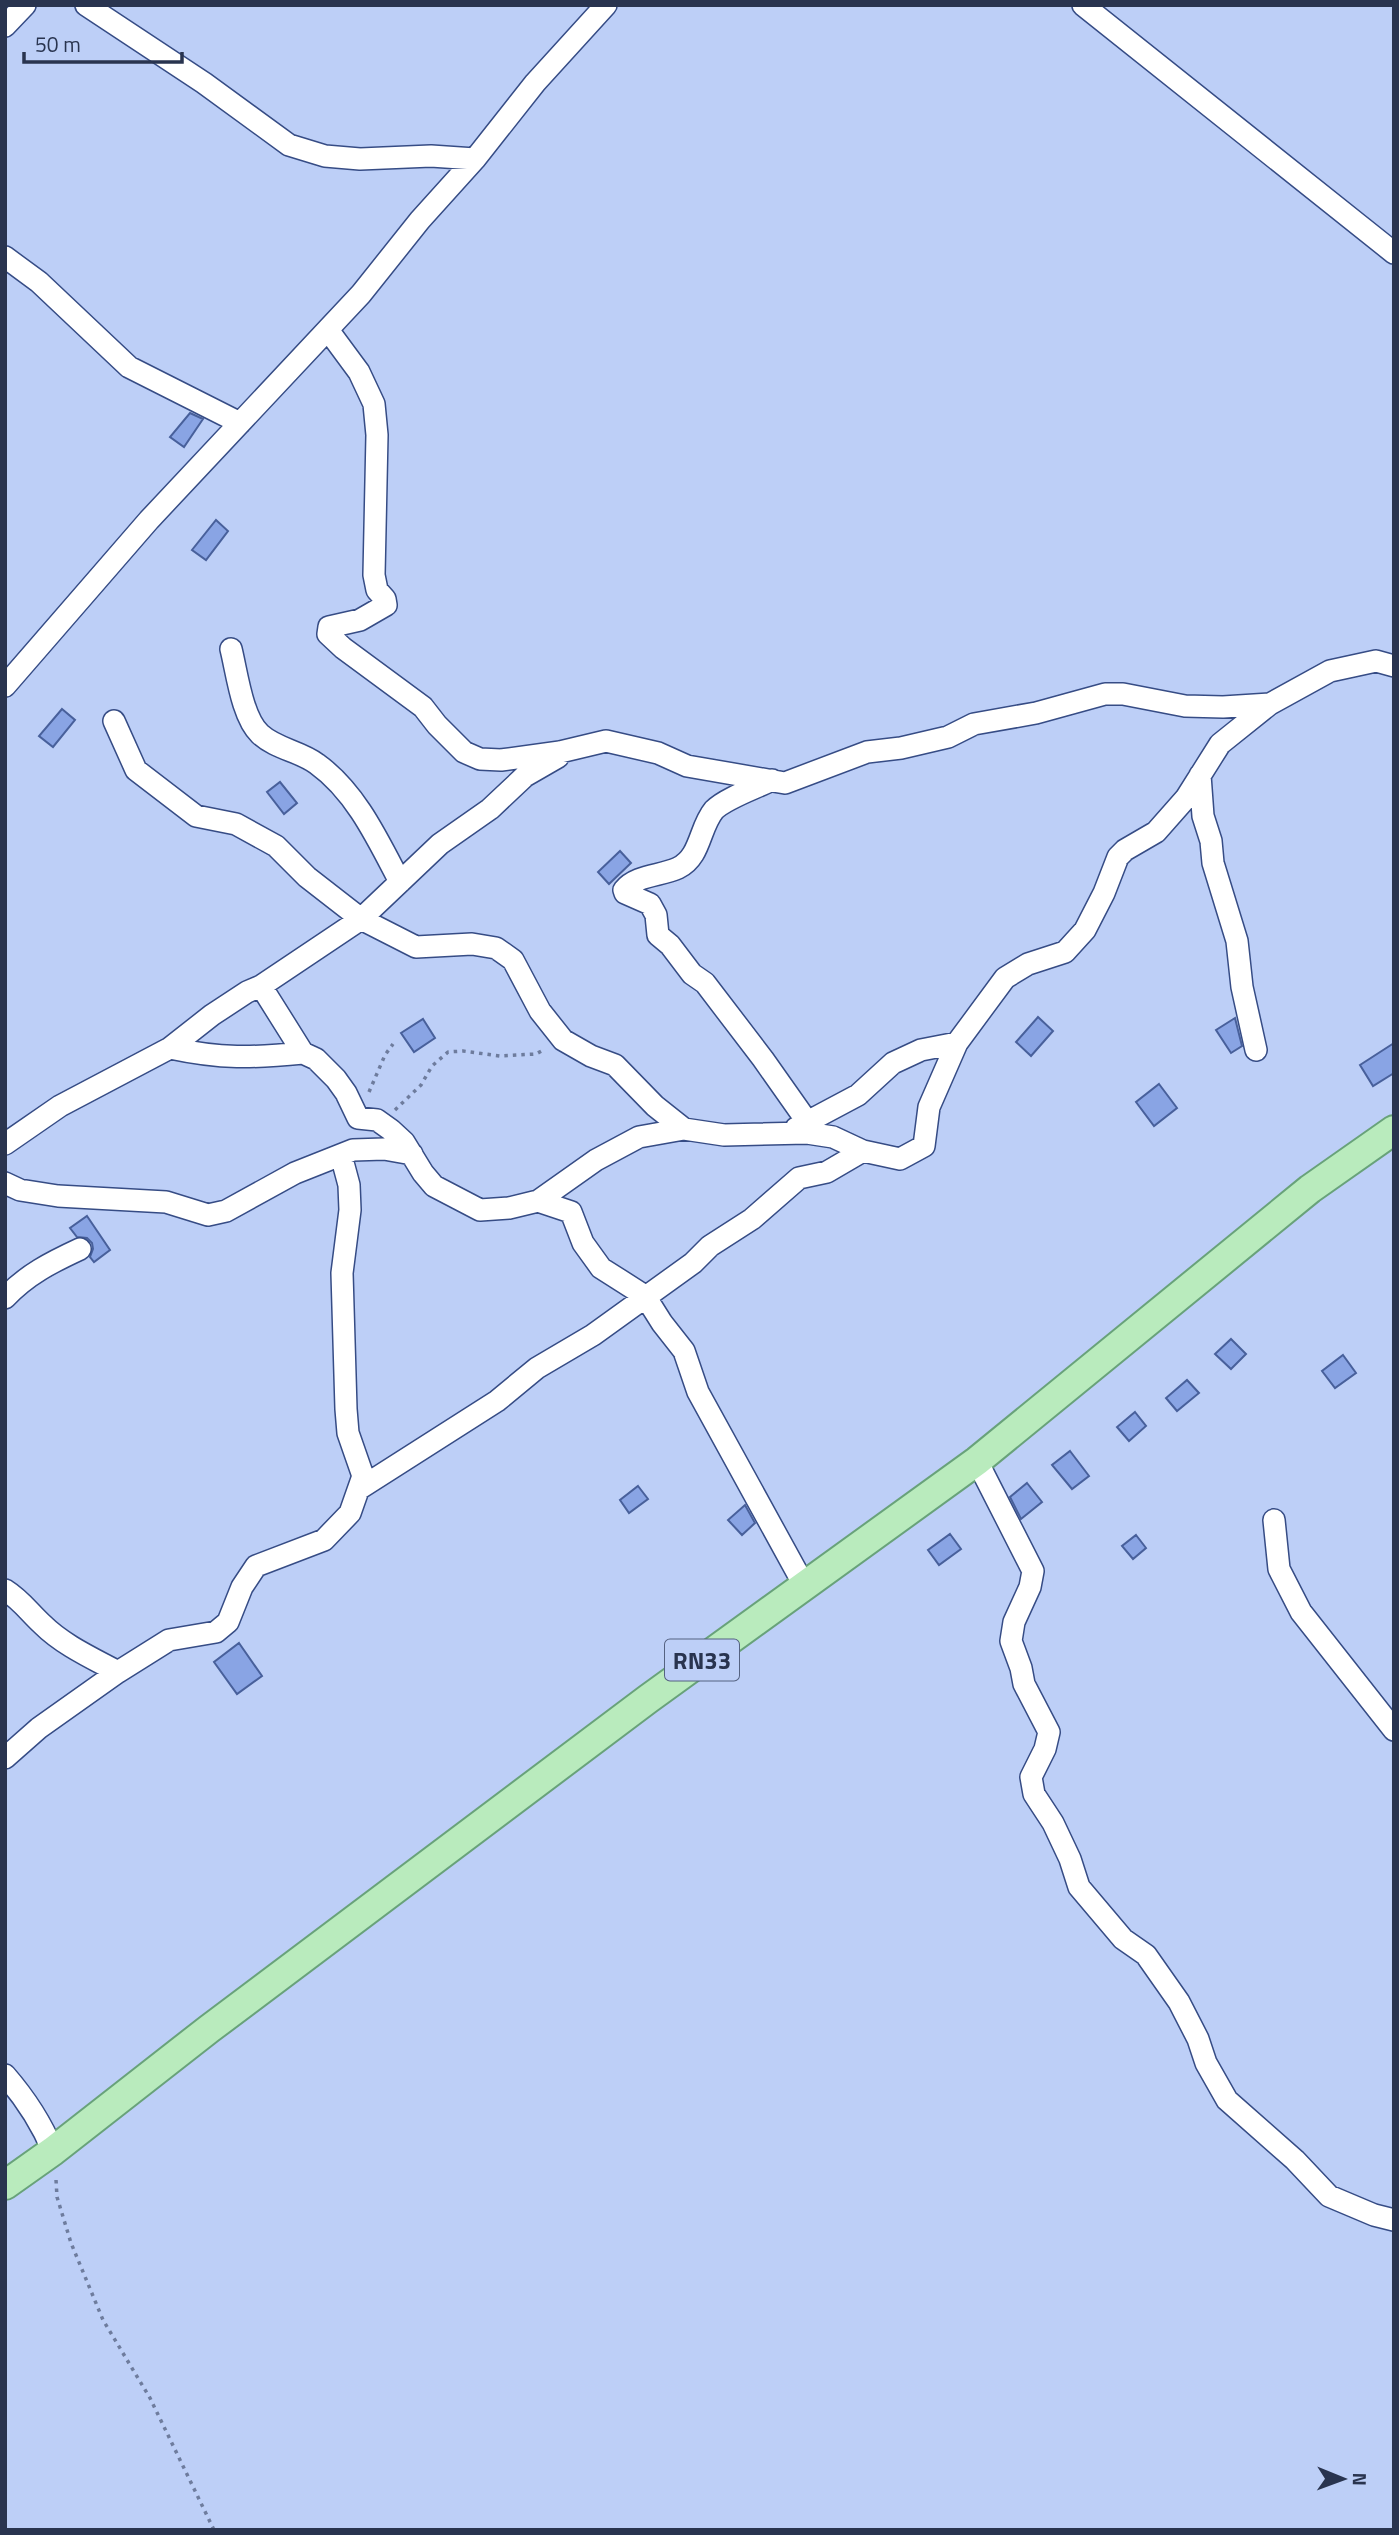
<svg xmlns="http://www.w3.org/2000/svg" width="1399" height="2535" viewBox="0 0 1399 2535" font-family="'Titillium Web',sans-serif">
<style>
.building{fill:#89a4e4;stroke:#48609b;stroke-width:2}
.lines{fill:none;stroke-linecap:round;stroke-linejoin:round}
.minor-casing{stroke:#364c85;stroke-width:24}
.major-casing{stroke:#68a27a;stroke-width:32}
.path{stroke:#6e7c9d;stroke-width:3.5;stroke-dasharray:3.5 5;stroke-linecap:butt}
.minor{stroke:#fff;stroke-width:21}
.major{stroke:#b9ebbd;stroke-width:28}
.labels{text-anchor:middle;dominant-baseline:central;stroke-width:5;stroke-linejoin:round;paint-order:stroke}
.shield{fill:#bdcff7;stroke:#556281;stroke-width:2}
.shield-label{font-size:24px;font-weight:bold;fill:#29344f}
</style>
<rect width="100%" height="100%" fill="#bdcff7"/>
<path class="building" d="M 190,413 L 203,419 L 184,447 L 170,437 Z
M 216,520 L 228,531 L 206,560 L 192,550 Z
M 62,709 L 75,720 L 53,747 L 39,736 Z
M 280,782 L 297,803 L 284,814 L 267,792 Z
M 620,851 L 631,863 L 609,884 L 598,872 Z
M 1038,1017 L 1053,1031 L 1031,1056 L 1016,1042 Z
M 1235,1018 L 1242,1046 L 1231,1053 L 1216,1030 Z
M 423,1019 L 435,1038 L 414,1052 L 401,1033 Z
M 1394,1043 L 1394,1073 L 1373,1086 L 1360,1065 Z
M 1159,1084 L 1177,1108 L 1154,1126 L 1136,1102 Z
M 87,1216 L 110,1250 L 94,1262 L 90,1257 L 93,1249 L 92,1243 L 87,1238 L 77,1237 L 70,1228 Z
M 1231,1339 L 1246,1354 L 1231,1369 L 1215,1354 Z
M 1343,1355 L 1356,1373 L 1335,1388 L 1322,1371 Z
M 1187,1380 L 1199,1393 L 1177,1411 L 1166,1398 Z
M 1135,1412 L 1146,1426 L 1129,1441 L 1117,1427 Z
M 1070,1451 L 1089,1476 L 1072,1489 L 1052,1465 Z
M 1027,1483 L 1042,1502 L 1021,1519 L 1010,1497 Z
M 638,1486 L 648,1499 L 629,1513 L 620,1500 Z
M 745,1505 L 755,1523 L 742,1535 L 728,1520 Z
M 950,1534 L 961,1549 L 939,1565 L 928,1550 Z
M 1136,1535 L 1146,1548 L 1133,1559 L 1122,1546 Z
M 239,1643 L 262,1676 L 237,1694 L 214,1662 Z"/>
<g class="lines">
<g class="minor-casing">
<path id="minor" d="M 86,5 L 204,83 L 289,145 L 325,156 L 360,159 L 431,156 L 475,159
M 1083,5 L 1394,253
M 5,26 L 25,5
M 5,257 L 39,282 L 129,367 L 240,423
M 328,330 L 359,372 L 374,404 L 377,435 L 374,575 L 377,590 L 385,599 L 386,605 L 360,620 L 329,627 L 328,634 L 343,648 L 423,707 L 437,725 L 464,752 L 480,759 L 501,760 L 560,752 L 606,741 L 658,753 L 687,766 L 785,783 L 867,752 L 901,748 L 948,737 L 974,724 L 1036,713 L 1105,694 L 1123,694 L 1185,706 L 1223,707 L 1270,704 L 1330,671 L 1376,661 L 1394,666
M 231,649 C 237,673 242,717 260,734 C 276,749 300,751 317,764 C 356,792 378,840 400,882
M 5,686 L 149,520 L 361,294 L 420,220 L 475,159 L 535,83 L 606,5
M 114,721 L 136,770 L 196,816 L 236,824 L 276,846 L 307,877 L 361,919 L 416,947 L 472,944 L 496,948 L 513,960 L 540,1011 L 563,1040 L 591,1056 L 615,1065 L 655,1106 L 684,1129
M 1200,775 L 1203,816 L 1211,841 L 1213,863 L 1237,941 L 1242,987 L 1256,1050
M 772,780 C 756,788 726,798 714,810 C 699,828 701,857 678,868 C 661,876 636,875 624,890 L 625,893 L 650,904 L 656,915 L 658,935 L 670,945 L 692,974 L 705,983 L 763,1059 L 806,1120
M 261,986 L 303,1053 L 316,1059 L 336,1079 L 346,1093 L 358,1118 L 377,1120 L 391,1130 L 404,1142 L 423,1173 L 434,1186 L 480,1210 L 509,1208 L 538,1201 L 596,1160 L 639,1137 L 684,1129 L 724,1135 L 807,1133 L 833,1137 L 863,1151 L 900,1159 L 924,1146 L 929,1107 L 957,1043 L 1005,978 L 1028,964 L 1065,952 L 1085,930 L 1104,893 L 1118,857 L 1125,850 L 1156,832 L 1186,798 L 1220,744 L 1270,704
M 170,1048 C 221,1059 253,1058 303,1053
M 796,1128 L 858,1095 L 893,1063 L 921,1050 L 957,1043
M 5,1144 L 60,1106 L 170,1048 L 212,1015 L 247,992 L 261,986 L 361,919 L 440,844 L 490,809 L 525,776 L 558,757
M 5,1183 L 20,1190 L 58,1196 L 166,1202 L 208,1215 L 226,1211 L 295,1173 L 353,1150 L 384,1149 L 412,1154
M 538,1201 L 571,1212 L 583,1243 L 601,1268 L 645,1296 L 662,1323 L 684,1351 L 698,1392 L 804,1585
M 5,1298 C 26,1275 52,1262 80,1249
M 977,1461 L 1033,1571 L 1030,1587 L 1014,1622 L 1011,1641 L 1021,1668 L 1024,1684 L 1049,1732 L 1045,1749 L 1031,1777 L 1034,1794 L 1053,1823 L 1070,1859 L 1079,1887 L 1123,1939 L 1146,1955 L 1179,2002 L 1198,2039 L 1206,2063 L 1227,2100 L 1295,2160 L 1329,2196 L 1374,2215 L 1394,2220
M 359,1489 L 497,1401 L 537,1368 L 593,1335 L 693,1263 L 710,1246 L 752,1219 L 799,1178 L 827,1172 L 863,1151
M 1274,1520 L 1279,1569 L 1301,1612 L 1394,1730
M 5,1590 C 21,1600 29,1612 42,1624 C 63,1645 92,1658 118,1672
M 5,1758 L 39,1728 L 118,1672 L 169,1640 L 216,1632 L 228,1622 L 242,1587 L 256,1566 L 324,1540 L 350,1513 L 363,1476 L 348,1433 L 346,1409 L 342,1273 L 350,1210 L 349,1185 L 341,1155
M 5,2075 C 25,2098 41,2122 53,2151"/>
</g>
<g class="major-casing">
<path id="major" d="M 5,2185 L 53,2151 L 209,2029 L 648,1699 L 977,1461 L 1310,1189 L 1394,1130"/>
</g>
<path class="path" d="M 369,1092 L 385,1055 L 393,1044
M 395,1110 L 421,1085 L 432,1066 L 448,1052 L 463,1051 L 500,1056 L 536,1054 L 545,1049
M 56,2180 L 57,2197 L 71,2243 L 103,2320 L 150,2398 L 214,2530"/>
<use href="#minor" class="minor"/>
<use href="#major" class="major"/>
</g>
<g class="labels">
<rect class="shield" x="665" y="1639.5" width="74" height="41" rx="5"/>
<g class="shield-label">
<text x="702" y="1660">RN33</text>
</g>
</g>
<rect width="1399" height="2535" fill="none" stroke="#29344f" stroke-width="14"/>
<g transform="translate(1343 2479) rotate(91)" stroke="#bdcff7" stroke-width="5" paint-order="stroke">
<path d="M0-5L12 26L0 18L-12 26Z" fill="#29344f"/>
<text y="-10" font-size="19" font-weight="bold" text-anchor="middle" fill="#29344f">N</text>
</g>
<path d="M24 52v10h158v-10" fill="none" stroke="#29344f" stroke-width="3.5"/>
<text x="35" y="52" font-size="21" fill="#29344f" stroke="#bdcff7" stroke-width="5" paint-order="stroke">50 m</text>
</svg>
